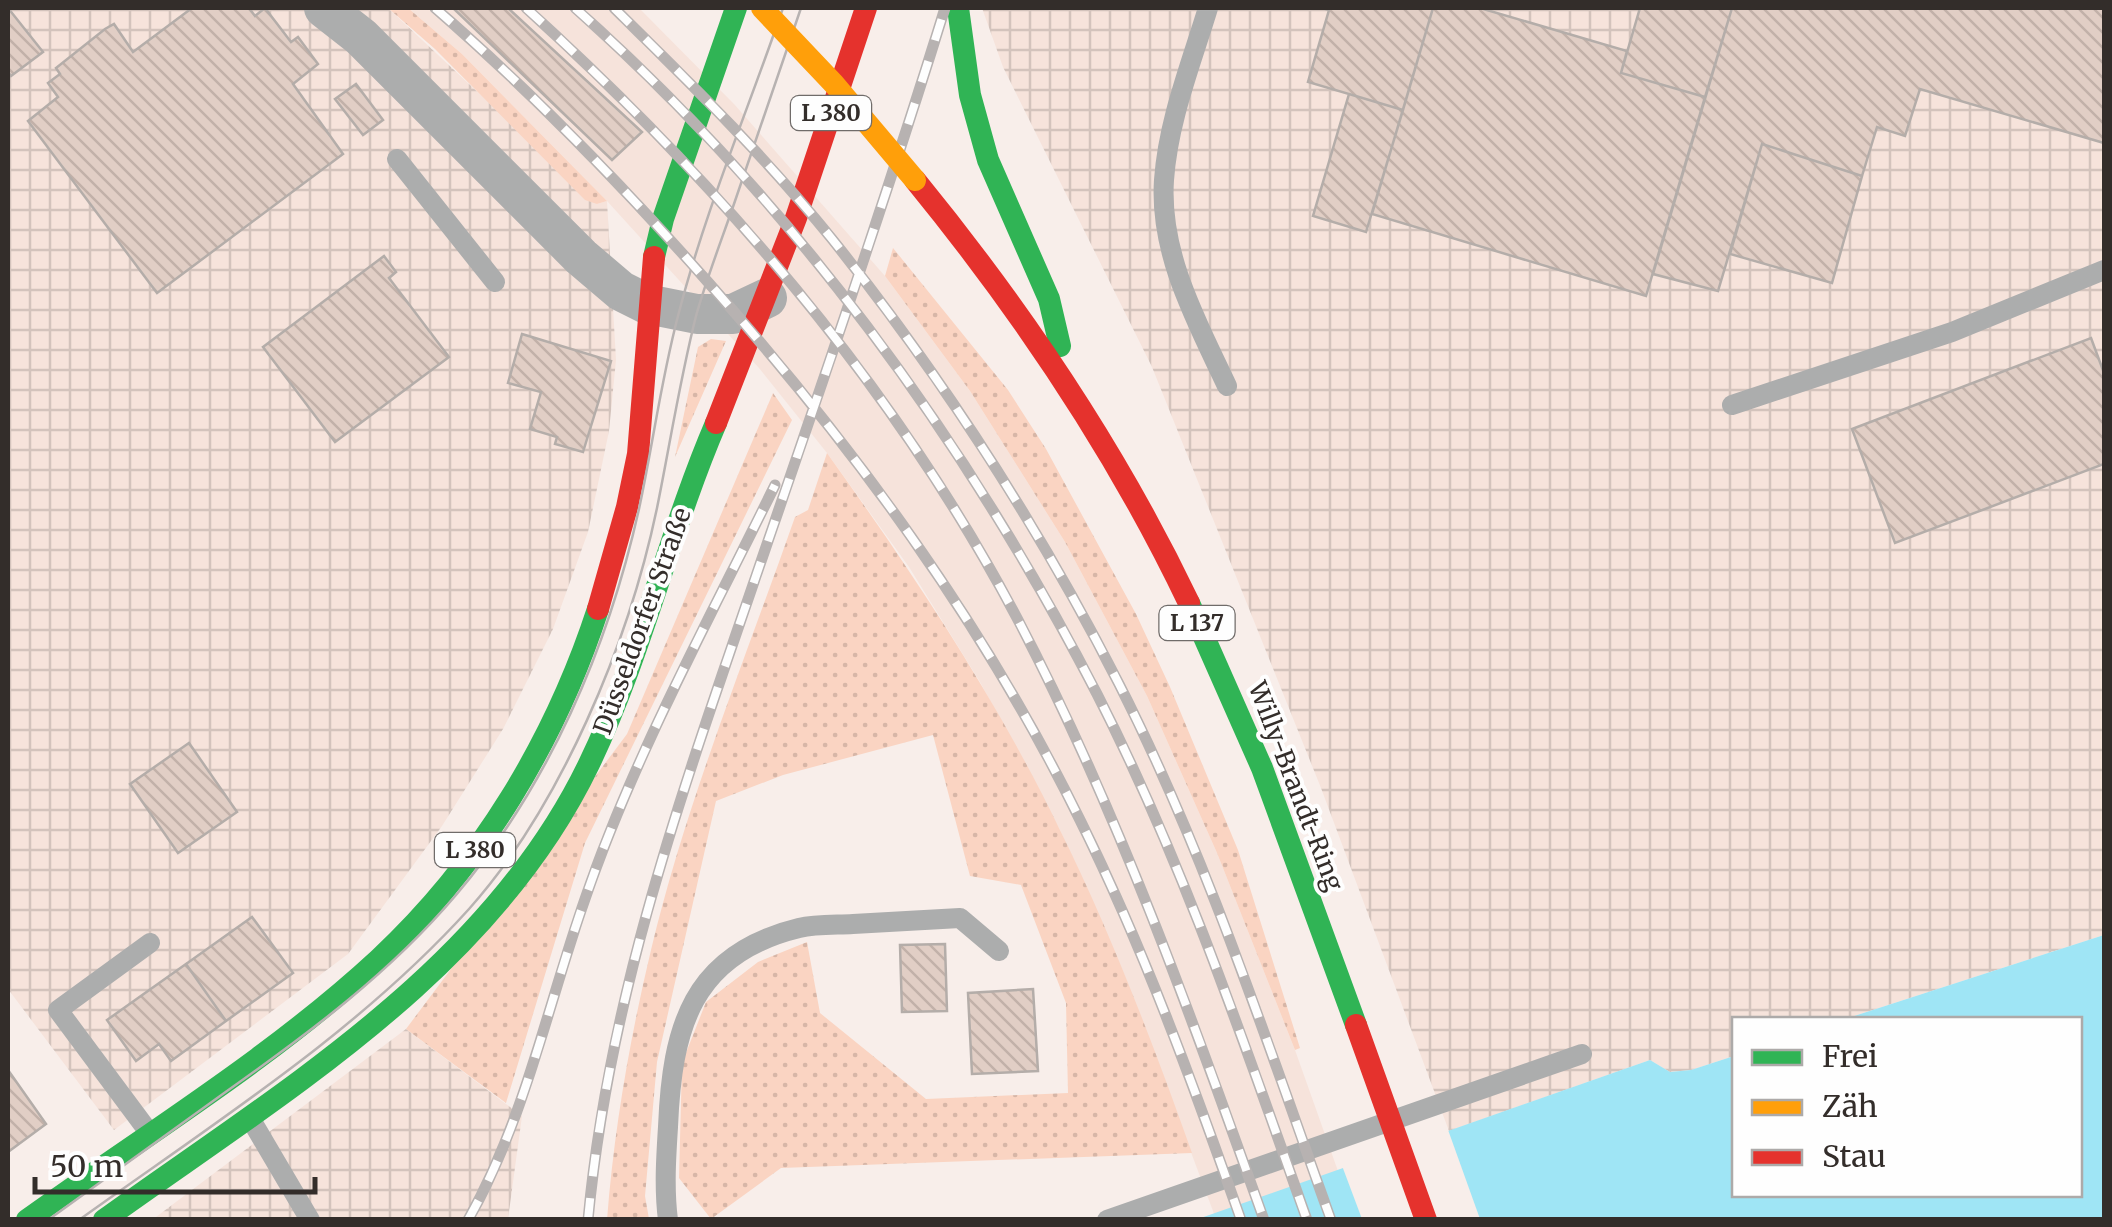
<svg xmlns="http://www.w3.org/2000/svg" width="2112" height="1227" viewBox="0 0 2112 1227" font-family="Merriweather,serif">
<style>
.built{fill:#f6e3db}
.industrial{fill:url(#industrial-grid)}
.grass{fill:url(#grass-dots)}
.water{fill:#9fe5f5}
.pier{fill:#f8eeea}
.building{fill:url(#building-back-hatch);stroke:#b4ada9;stroke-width:2.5}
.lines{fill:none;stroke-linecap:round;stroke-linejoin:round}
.lane{stroke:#acadad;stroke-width:20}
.street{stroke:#acadad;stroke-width:40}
.fast{stroke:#30b455;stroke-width:22}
.jam{stroke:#e5322d;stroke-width:22}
.tram{stroke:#b7b2b1;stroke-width:2.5}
.rail-casing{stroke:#b7b2b1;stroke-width:11}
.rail{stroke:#fefefe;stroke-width:8;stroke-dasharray:22;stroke-linecap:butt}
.slow-bridge{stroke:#ff9f0a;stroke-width:22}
.jam-bridge{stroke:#e5322d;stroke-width:22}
.labels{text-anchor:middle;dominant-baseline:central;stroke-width:8;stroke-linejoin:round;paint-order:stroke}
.shield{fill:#fefefe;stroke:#706c6a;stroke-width:2.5}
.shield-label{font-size:22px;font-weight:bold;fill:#332d2a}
.street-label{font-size:25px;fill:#332d2a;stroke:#fefefe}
</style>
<defs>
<pattern id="industrial-grid" width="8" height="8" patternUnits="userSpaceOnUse" patternTransform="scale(2.5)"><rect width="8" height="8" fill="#f6e3db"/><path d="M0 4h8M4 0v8" fill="none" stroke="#d3c3bc"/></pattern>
<pattern id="grass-dots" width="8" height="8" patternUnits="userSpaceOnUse" patternTransform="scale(2.5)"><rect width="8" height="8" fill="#fad4c2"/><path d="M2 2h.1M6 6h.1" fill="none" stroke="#d7b6a7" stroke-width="1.8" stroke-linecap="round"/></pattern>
<pattern id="building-back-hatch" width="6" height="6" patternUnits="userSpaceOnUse" patternTransform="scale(2.5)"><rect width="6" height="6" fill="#e1cec5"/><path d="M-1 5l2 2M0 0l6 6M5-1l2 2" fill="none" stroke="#c2b1a9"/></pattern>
</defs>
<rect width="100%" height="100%" fill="#f8eeea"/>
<path class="built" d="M 408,8 L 639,8 L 734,104 L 885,276 L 970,391 L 1065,542 L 1147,696 L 1217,853 L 1295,1050 L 1355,1219 L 1216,1219 L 1123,971 L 1059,828 L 980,682 L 909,567 L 827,453 L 759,368 L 607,201 L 462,54 Z"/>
<path class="industrial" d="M 8,8 L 388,8 L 597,204 L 607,201 L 616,360 L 609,431 L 588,532 L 553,629 L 503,729 L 442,826 L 348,954 L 114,1130 L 8,989 Z
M 982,8 L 2104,8 L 2104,935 L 1845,1019 L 1734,1020 L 1734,1056 L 1691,1070 L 1670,1072 L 1650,1060 L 1449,1131 L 1321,788 L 1152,367 L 1003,67 Z
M 406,1029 L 522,1116 L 508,1219 L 152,1220 Z"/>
<path class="grass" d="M 388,8 L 408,8 L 462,54 L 607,201 L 597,204 L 585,200 L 435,49 Z
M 893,248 L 1008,390 L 1046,449 L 1136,614 L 1170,687 L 1238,850 L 1300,1048 L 1295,1050 L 1217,853 L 1147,696 L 1065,542 L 970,391 L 885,276 Z
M 711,339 L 726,341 L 675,457 L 698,347 Z
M 773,393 L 792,420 L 585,843 L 506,1103 L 406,1029 L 627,734 Z
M 827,453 C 913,573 995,696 1059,828 C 1111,933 1153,1043 1192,1153 L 781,1168 L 711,1219 L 679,1178 L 682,1063 L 706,1002 L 758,962 L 807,942 L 820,1013 L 926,1099 L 1068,1093 L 1066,1003 L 1021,885 L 970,876 L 933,735 L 783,775 L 716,801 L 657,1062 L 645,1196 L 649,1219 L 607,1220 C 614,1129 630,1038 651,950 C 686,803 745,660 795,517 L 808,510 Z"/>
<path class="water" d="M 2104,935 L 2104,1219 L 1195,1220 L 1650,1060 L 1670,1072 L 1691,1070 L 1734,1056 L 1734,1194 L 2080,1194 L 2080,1020 L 1845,1019 Z"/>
<path class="pier" d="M 1447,1127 L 1480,1219 L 1362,1219 L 1341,1163 Z"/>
<path class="building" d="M 8,8 L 43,52 L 11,76 L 8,72 Z
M 192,8 L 249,8 L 255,16 L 265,8 L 291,42 L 298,37 L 318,64 L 293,84 L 343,154 L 157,293 L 28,121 L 58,97 L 48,83 L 60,74 L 56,68 L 105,29 L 114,24 L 133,52 Z
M 453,8 L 508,8 L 642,132 L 612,160 Z
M 1322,8 L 1433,8 L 1403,110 L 1308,82 L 1329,10 Z
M 1433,8 L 1480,8 L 1627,51 L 1621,73 L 1705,97 L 1646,296 L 1372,214 Z
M 1640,8 L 1732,8 L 1705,97 L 1621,73 Z
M 1732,8 L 2104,8 L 2104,143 L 1920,89 L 1905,136 L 1877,127 L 1862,176 L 1762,144 L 1718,291 L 1653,274 Z
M 356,84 L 383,120 L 363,135 L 335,99 Z
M 1349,94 L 1403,110 L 1366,232 L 1313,216 Z
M 1762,144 L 1862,176 L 1832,283 L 1730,254 Z
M 384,256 L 396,272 L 389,278 L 449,357 L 335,442 L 263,347 Z
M 522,334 L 611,361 L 583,452 L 555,444 L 557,437 L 530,429 L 541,392 L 508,383 Z
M 2091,338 L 2104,373 L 2104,464 L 1895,543 L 1852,429 Z
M 189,743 L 237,812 L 178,853 L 130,784 Z
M 252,917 L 293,973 L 226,1021 L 186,964 Z
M 945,944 L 947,1011 L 902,1012 L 900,945 Z
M 186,964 L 226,1021 L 171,1061 L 159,1044 L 136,1061 L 107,1020 Z
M 1033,989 L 1038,1071 L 972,1074 L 968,993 Z
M 8,1070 L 46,1124 L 8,1152 Z"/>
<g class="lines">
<path class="lane" d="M 1208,8 C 1191,64 1168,121 1164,180 C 1159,254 1197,322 1227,386
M 397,159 L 495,282
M 1732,405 L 1952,332 L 2104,270
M 250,1118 L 310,1220
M 148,1131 L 58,1010 L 150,943
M 668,1220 C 664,1189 666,1158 668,1127 C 672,1029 691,954 799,928 C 816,924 835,925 853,924 C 889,922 925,920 960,918 L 999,951
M 1107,1220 L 1582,1054"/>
<path class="street" d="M 324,8 L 361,37 L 581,257 L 621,291 L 647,304 L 697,314 L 733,314 L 767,298"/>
<path class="fast" d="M 958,8 L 970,95 L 988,160 L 1049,299 L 1060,346
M 654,257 L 663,219 L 736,8
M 1189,603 L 1262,768 L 1356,1025
M 27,1220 C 145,1135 272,1058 379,959 C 481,864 555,741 598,609
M 104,1220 C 283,1091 490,970 589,764 C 642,654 668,535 716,423"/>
<path class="jam" d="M 915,180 C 1022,311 1116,450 1189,603
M 716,423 L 796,218 L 866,8
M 598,609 L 627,507 L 638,454 L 654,257"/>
<path class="tram" d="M 48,1220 C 108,1177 167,1134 227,1091 C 309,1033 390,973 456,895 C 549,785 608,648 639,509 C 653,444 661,380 678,316 C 705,211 748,110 783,8
M 79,1220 C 214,1123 357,1033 469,909 C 561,806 629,642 657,508 C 670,444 680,379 696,316 C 707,277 722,239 735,201 C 757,136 779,72 801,8"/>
<g class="rail-casing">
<path id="rail" d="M 435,8 C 532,92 622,185 707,281 C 853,445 983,622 1080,820 C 1144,949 1193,1084 1241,1220
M 526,8 C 719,183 894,385 1017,618 C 1118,811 1191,1015 1264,1220
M 575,8 C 791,200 965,438 1097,694 C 1183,862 1244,1043 1307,1220
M 614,8 C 689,82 765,156 832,239 C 942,377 1039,527 1119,684 C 1206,855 1266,1040 1331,1220
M 468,1220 C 525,1119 547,1007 585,899 C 634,756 709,620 775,485
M 588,1220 C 609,994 683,789 756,576 C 821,387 886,198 945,8"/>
</g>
<use href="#rail" class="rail"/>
<path class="slow-bridge" d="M 762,8 L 834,84 L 915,180"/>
<path class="jam-bridge" d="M 1356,1025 L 1426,1220"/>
</g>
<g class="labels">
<g class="shield">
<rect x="791" y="96" width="80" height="34" rx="8"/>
<rect x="1159.5" y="606" width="75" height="34" rx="8"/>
<rect x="435" y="833" width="80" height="34" rx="8"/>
</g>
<g class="shield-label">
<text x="831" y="113">L 380</text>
<text x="1197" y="623">L 137</text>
<text x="475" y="850">L 380</text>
</g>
<g class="street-label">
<text transform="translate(642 621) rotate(-70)">Düsseldorfer Straße</text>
<text transform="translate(1296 786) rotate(69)">Willy-Brandt-Ring</text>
</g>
</g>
<rect width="2112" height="1227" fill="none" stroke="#332d2a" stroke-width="20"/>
<rect x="1732" y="1017" width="350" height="180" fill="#fefefe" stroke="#adaaa9" stroke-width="2.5"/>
<rect x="1752" y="1050" width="50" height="15" fill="#30b455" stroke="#adaaa9" stroke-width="2.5"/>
<text x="1822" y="1067" font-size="30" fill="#332d2a">Frei</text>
<rect x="1752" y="1100" width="50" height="15" fill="#ff9f0a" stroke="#adaaa9" stroke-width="2.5"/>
<text x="1822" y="1117" font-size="30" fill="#332d2a">Zäh</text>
<rect x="1752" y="1150" width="50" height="15" fill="#e5322d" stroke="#adaaa9" stroke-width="2.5"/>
<text x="1822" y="1167" font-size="30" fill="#332d2a">Stau</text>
<path d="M35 1177v15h280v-15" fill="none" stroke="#332d2a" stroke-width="5"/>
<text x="50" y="1177" font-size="30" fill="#332d2a" stroke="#fefefe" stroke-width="8" paint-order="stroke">50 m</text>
</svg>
